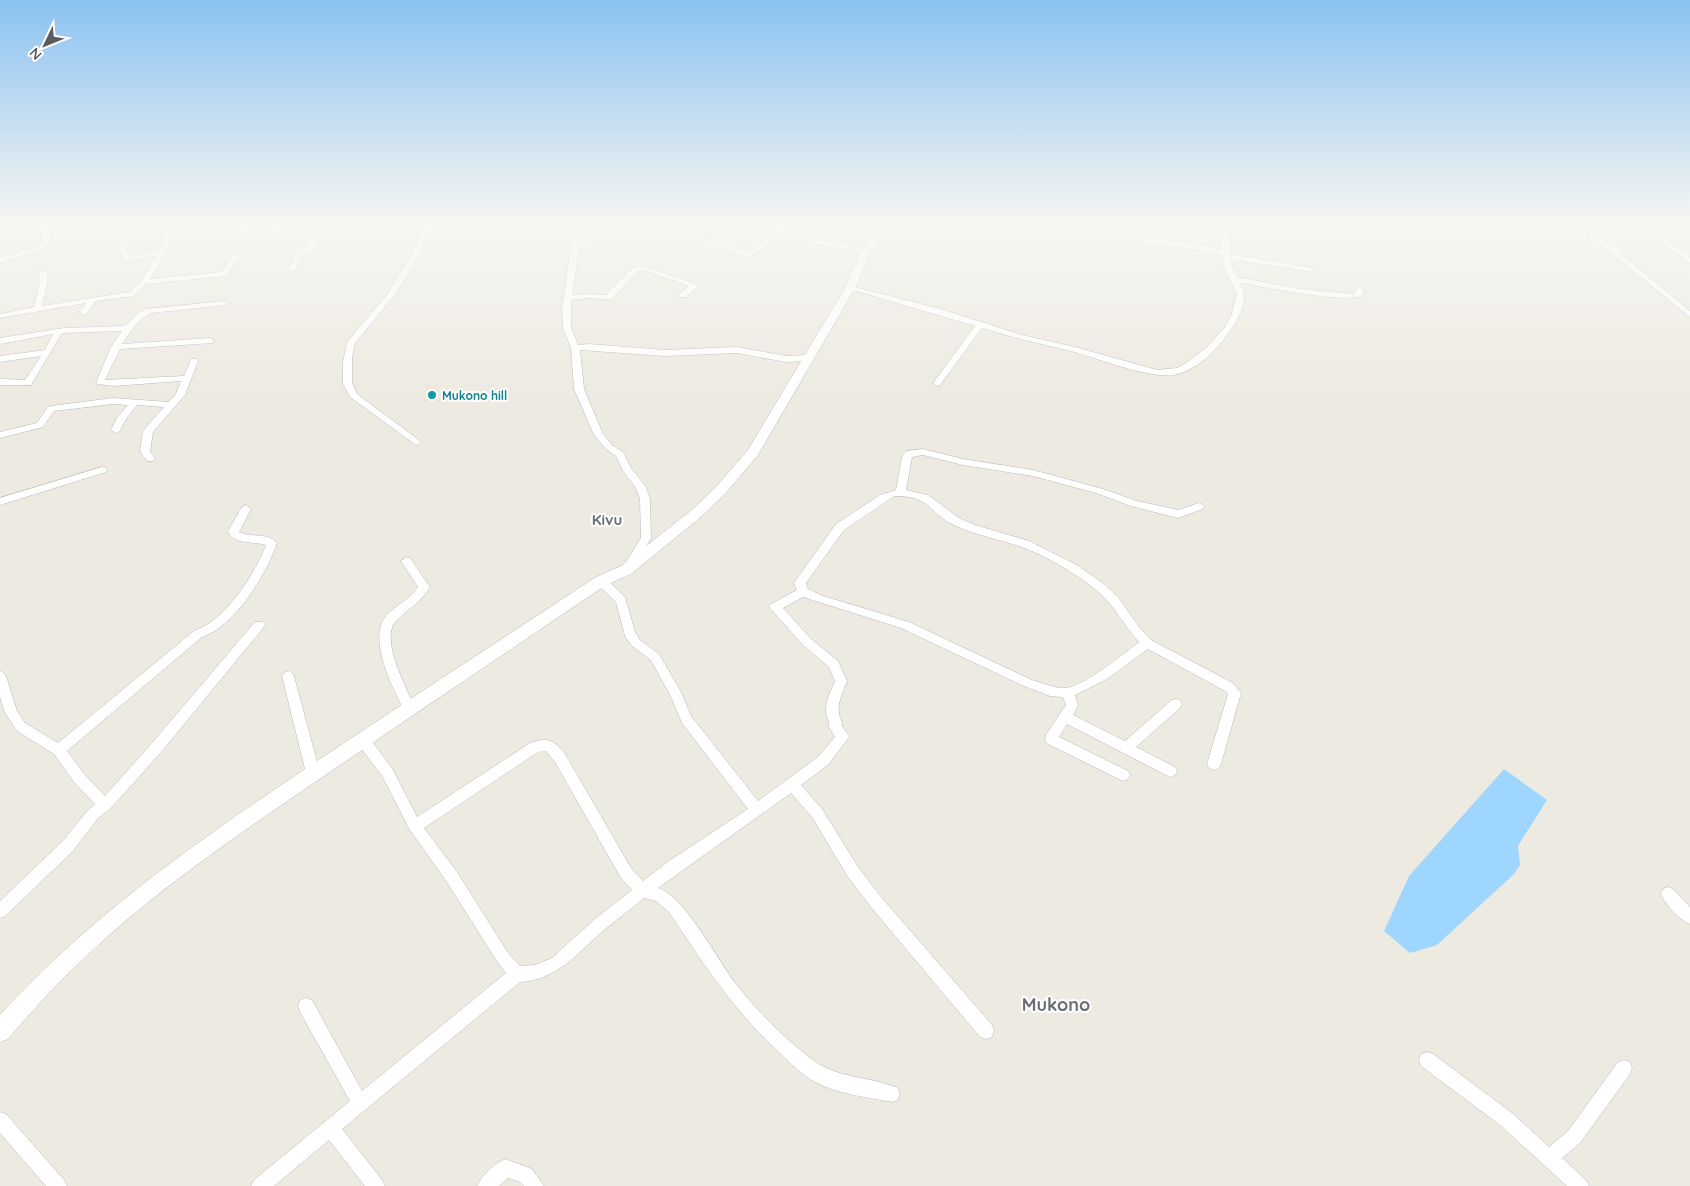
<svg xmlns="http://www.w3.org/2000/svg" width="1690" height="1186" viewBox="0 0 1690 1186" font-family="Quicksand,sans-serif">
<style>
.water{fill:#9fd6ff}
.lines{fill:none;stroke-linecap:round;stroke-linejoin:round}
.street-casing{stroke:#b6b9be;stroke-width:1}
.secondary-casing{stroke:#b7bac0;stroke-width:1}
.street{fill:#fff;fill-rule:evenodd}
.secondary{fill:#fff;fill-rule:evenodd}
.culture-dot{fill:#0f9aa8;stroke:#fff;stroke-width:2}
.labels{text-anchor:middle;dominant-baseline:central;stroke-width:4;stroke-linejoin:round;paint-order:stroke}
.culture-label{font-size:12px;font-weight:bold;fill:#0d838f;stroke:#fff;text-anchor:start}
.quarter-label{font-size:15px;font-weight:bold;fill:#6a6f74;stroke:#fff}
.near-quarter-label{font-size:18px;font-weight:bold;fill:#6a6f74;stroke:#fff}
</style>
<rect width="100%" height="100%" fill="#edeae1"/>
<path class="water" d="M 1504,769 L 1547,800 L 1518,846 L 1520,865 L 1514,874 L 1437,945 L 1410,953 L 1384,931 L 1409,876 Z"/>
<g class="lines">
<g class="street-casing">
<path id="street" d="M 27,224 L 46,224 L 52,245 L 0,263 L 0,258 L 44,244 L 38,224 L 0,236 L 0,232 Z
M 163,224 L 171,224 C 176,244 159,263 150,279 L 221,272 L 234,254 L 241,256 L 226,276 L 146,284 L 134,296 L 95,301 L 86,315 L 79,313 L 86,303 L 0,318 L 0,314 L 34,307 L 40,280 L 39,272 L 43,270 L 47,272 L 48,280 L 42,306 L 129,292 L 141,281 L 156,256 L 126,261 L 117,246 L 124,244 L 131,256 L 159,250 C 164,242 166,234 163,224 Z
M 274,224 L 282,224 L 281,227 L 355,224 L 351,226 L 324,228 L 315,246 L 303,255 L 295,271 L 292,271 L 288,269 L 297,252 L 309,243 L 317,229 L 243,235 L 239,233 L 242,225 L 248,225 L 248,230 L 274,227 Z
M 426,224 L 434,224 L 418,258 L 393,297 L 355,343 L 352,357 L 352,383 L 357,394 L 419,440 L 421,442 L 419,444 L 416,445 L 350,397 L 343,384 L 343,362 L 347,342 L 386,296 L 410,258 Z
M 559,224 L 567,224 L 578,241 L 603,224 L 612,224 L 591,238 L 579,249 L 572,295 L 587,294 L 606,295 L 633,267 L 643,266 L 699,285 L 686,297 L 680,297 L 680,293 L 689,286 L 643,270 L 638,271 L 611,300 L 587,298 L 571,300 L 571,328 L 578,345 L 589,344 L 665,350 L 737,347 L 786,356 L 807,355 L 811,358 L 807,361 L 786,362 L 737,353 L 665,356 L 580,350 L 584,389 L 603,434 L 612,445 L 623,452 L 631,468 L 646,487 L 650,499 L 651,538 L 632,570 L 628,571 L 623,567 L 641,538 L 640,499 L 636,488 L 623,471 L 616,456 L 606,449 L 594,435 L 574,389 L 571,348 L 563,328 L 562,307 L 571,248 L 570,241 Z
M 783,224 L 791,224 L 787,229 L 820,239 L 870,251 L 866,253 L 815,243 L 783,232 L 750,257 L 684,234 L 691,232 L 749,252 Z
M 1025,224 L 1081,227 L 1221,249 L 1220,224 L 1228,224 L 1230,254 L 1312,268 L 1316,270 L 1312,272 L 1230,259 L 1237,277 L 1300,289 L 1354,294 L 1357,288 L 1360,288 L 1364,290 L 1363,295 C 1349,305 1261,286 1240,283 C 1249,298 1241,314 1232,328 C 1219,348 1198,370 1174,375 C 1150,379 1096,358 1071,351 C 1041,344 1011,337 982,328 L 940,385 L 937,386 L 933,383 L 975,326 L 846,288 L 850,286 L 941,309 L 1022,335 L 1075,347 L 1157,370 L 1177,368 L 1186,363 L 1207,347 L 1225,327 L 1231,316 L 1237,294 L 1225,270 L 1222,254 L 1081,231 L 1029,226 Z
M 1593,228 L 1690,231 L 1690,235 L 1660,234 L 1690,257 L 1690,263 L 1651,234 L 1608,232 L 1597,234 L 1690,311 L 1690,317 L 1590,236 L 1589,234 Z
M 224,301 L 228,303 L 227,305 L 151,313 L 137,323 L 122,344 L 210,338 L 213,339 L 213,343 L 120,349 L 105,380 L 184,376 L 191,359 L 197,359 L 198,361 L 185,395 L 153,432 L 150,451 L 155,459 L 153,461 L 147,461 L 140,451 L 143,431 L 164,407 L 137,405 L 126,419 L 119,432 L 116,433 L 111,430 L 117,418 L 128,405 L 113,404 L 54,411 L 43,427 L 0,438 L 0,432 L 37,423 L 48,407 L 51,406 L 113,398 L 169,402 L 176,394 L 181,381 L 114,386 L 97,384 L 96,382 L 111,347 L 122,331 L 62,333 L 31,385 L 0,385 L 0,379 L 25,380 L 41,356 L 0,362 L 0,356 L 45,350 L 53,334 L 0,344 L 0,338 L 64,328 L 125,326 L 138,313 L 146,309 Z
M 923,449 L 963,459 L 1033,470 L 1103,489 L 1137,501 L 1178,510 L 1199,503 L 1203,505 L 1204,507 L 1203,509 L 1178,518 L 1131,506 L 1096,493 L 1033,476 L 963,465 L 923,455 L 912,457 L 906,490 L 928,495 L 959,518 L 975,525 L 1029,541 L 1075,564 L 1104,584 L 1118,597 L 1138,626 L 1151,640 L 1233,683 L 1241,693 L 1221,764 L 1219,768 L 1214,770 L 1209,768 L 1207,764 L 1228,694 L 1225,691 L 1148,649 L 1107,679 L 1075,695 L 1078,706 L 1073,715 L 1125,741 L 1172,700 L 1176,699 L 1180,700 L 1182,704 L 1180,708 L 1136,747 L 1175,767 L 1177,771 L 1175,775 L 1170,777 L 1067,724 L 1059,737 L 1128,771 L 1130,775 L 1128,779 L 1123,781 L 1046,743 L 1045,739 L 1046,735 L 1066,705 L 1063,697 L 1050,696 L 1024,686 L 901,628 L 803,597 L 783,608 L 811,639 L 838,661 L 847,681 C 843,691 837,703 839,714 C 840,719 842,720 842,726 L 849,737 L 828,765 L 801,785 L 822,809 L 858,867 L 881,897 L 992,1025 L 994,1031 L 992,1037 L 986,1039 L 980,1037 L 871,907 L 848,877 L 812,817 L 791,793 L 658,888 C 684,895 718,961 736,984 C 757,1011 782,1036 809,1057 C 837,1080 867,1075 898,1088 L 900,1094 L 898,1100 L 892,1102 C 867,1097 837,1094 815,1082 C 803,1075 792,1065 782,1055 C 736,1014 703,963 669,912 L 656,901 L 644,898 C 631,909 617,919 604,930 C 576,954 559,979 520,982 L 342,1129 L 382,1180 L 385,1186 L 365,1186 L 329,1140 L 274,1186 L 251,1186 L 254,1180 L 350,1101 L 300,1012 L 298,1006 L 300,1000 L 306,998 L 312,1000 L 362,1091 L 506,973 L 498,963 L 447,882 L 410,830 L 382,776 L 357,743 L 356,739 L 357,735 L 362,734 L 367,735 L 392,768 L 417,817 L 530,743 C 549,737 553,740 565,754 L 631,868 L 643,881 L 669,861 L 748,809 L 682,723 L 671,697 L 651,660 L 632,646 L 625,636 L 616,602 L 597,584 L 595,581 L 597,578 L 605,578 L 625,597 L 635,632 L 640,640 L 659,654 L 681,692 L 691,716 L 758,801 L 818,757 L 835,737 L 829,727 C 830,721 826,717 826,710 C 826,700 831,690 835,681 L 829,667 L 803,645 L 769,607 L 771,604 L 797,590 L 794,583 L 796,580 L 836,524 L 880,495 L 896,490 L 902,457 L 906,451 ZM 894,496 C 932,496 927,512 954,525 C 975,535 998,539 1019,546 C 1045,555 1075,573 1096,590 C 1114,604 1124,625 1139,642 C 1124,654 1084,686 1066,688 C 1055,689 1043,683 1032,680 L 909,622 L 823,596 L 808,589 L 806,583 L 844,530 ZM 546,751 L 555,762 L 621,878 L 632,890 L 595,919 L 552,958 L 535,965 L 520,966 L 508,953 L 457,872 L 424,828 L 538,752 Z
M 102,467 L 106,468 L 107,470 L 106,472 L 0,505 L 0,498 Z
M 246,505 L 251,509 L 239,532 C 250,538 268,532 277,543 C 266,575 235,626 202,637 L 67,751 L 84,774 L 105,796 L 152,743 L 255,622 L 263,622 L 265,625 L 263,628 L 162,751 L 110,809 L 99,817 L 72,852 L 5,916 L 0,918 L 0,901 L 62,842 L 89,809 L 95,804 L 74,782 L 54,754 L 17,731 L 5,713 L 0,697 L 0,671 L 4,673 L 6,676 L 17,711 L 25,723 L 58,743 L 194,631 C 225,621 255,574 266,545 C 254,541 233,545 228,531 L 242,507 Z
M 406,557 L 410,558 L 430,587 C 421,602 409,608 397,620 C 378,637 407,689 415,708 L 413,712 L 409,713 L 405,712 C 393,688 367,640 386,616 C 395,605 410,600 418,587 L 401,561 Z
M 288,671 L 292,673 L 294,676 L 320,773 L 318,777 L 313,779 L 308,777 L 306,773 L 282,676 L 284,673 Z
M 1668,887 L 1673,889 L 1690,907 L 1690,924 C 1679,920 1665,904 1661,894 L 1663,889 Z
M 1427,1052 L 1433,1054 L 1512,1113 L 1549,1147 L 1568,1131 L 1618,1062 L 1624,1060 L 1630,1062 L 1632,1068 L 1630,1074 L 1580,1143 L 1562,1158 L 1586,1180 L 1589,1186 L 1567,1186 L 1500,1125 L 1421,1066 L 1419,1060 L 1421,1054 Z
M 0,1112 L 6,1114 L 64,1180 L 67,1186 L 46,1186 L 0,1133 Z
M 505,1159 L 532,1169 L 544,1186 L 524,1186 L 520,1182 L 508,1178 L 499,1186 L 477,1186 C 482,1175 494,1164 505,1159 Z"/>
</g>
<g class="secondary-casing">
<path id="secondary" d="M 877,224 L 887,224 L 871,251 L 855,288 L 758,455 L 725,494 L 703,515 L 631,574 L 606,585 C 513,648 420,710 327,774 C 252,825 176,876 108,936 C 72,968 39,1002 8,1039 L 0,1042 L 0,1015 C 90,916 198,841 308,767 C 404,703 500,640 596,577 L 621,566 L 693,509 L 715,488 L 748,450 L 845,288 L 861,251 Z"/>
</g>
<use href="#street" class="street"/>
<use href="#secondary" class="secondary"/>
</g>
<linearGradient id="sky" x2="0" y2="1"><stop stop-color="#8bc2f1"/><stop offset="0.57" stop-color="#f7f6f2"/><stop offset="1" stop-color="#f7f6f2" stop-opacity="0"/></linearGradient>
<rect width="1690" height="390" fill="url(#sky)"/>
<circle class="culture-dot" cx="432" cy="395" r="5"/>
<g class="labels">
<g class="culture-label">
<text x="442" y="395">Mukono hill</text>
</g>
<g class="quarter-label">
<text x="607" y="519">Kivu</text>
</g>
<g class="near-quarter-label">
<text x="1056" y="1004">Mukono</text>
</g>
</g>
<g transform="translate(45 45) rotate(227)" stroke="#ffffff" stroke-width="4" paint-order="stroke">
<path d="M0-4L9 19L0 12L-9 19Z" fill="#595d62"/>
<text y="-8" font-size="14" font-weight="bold" text-anchor="middle" fill="#595d62">N</text>
</g>
</svg>
